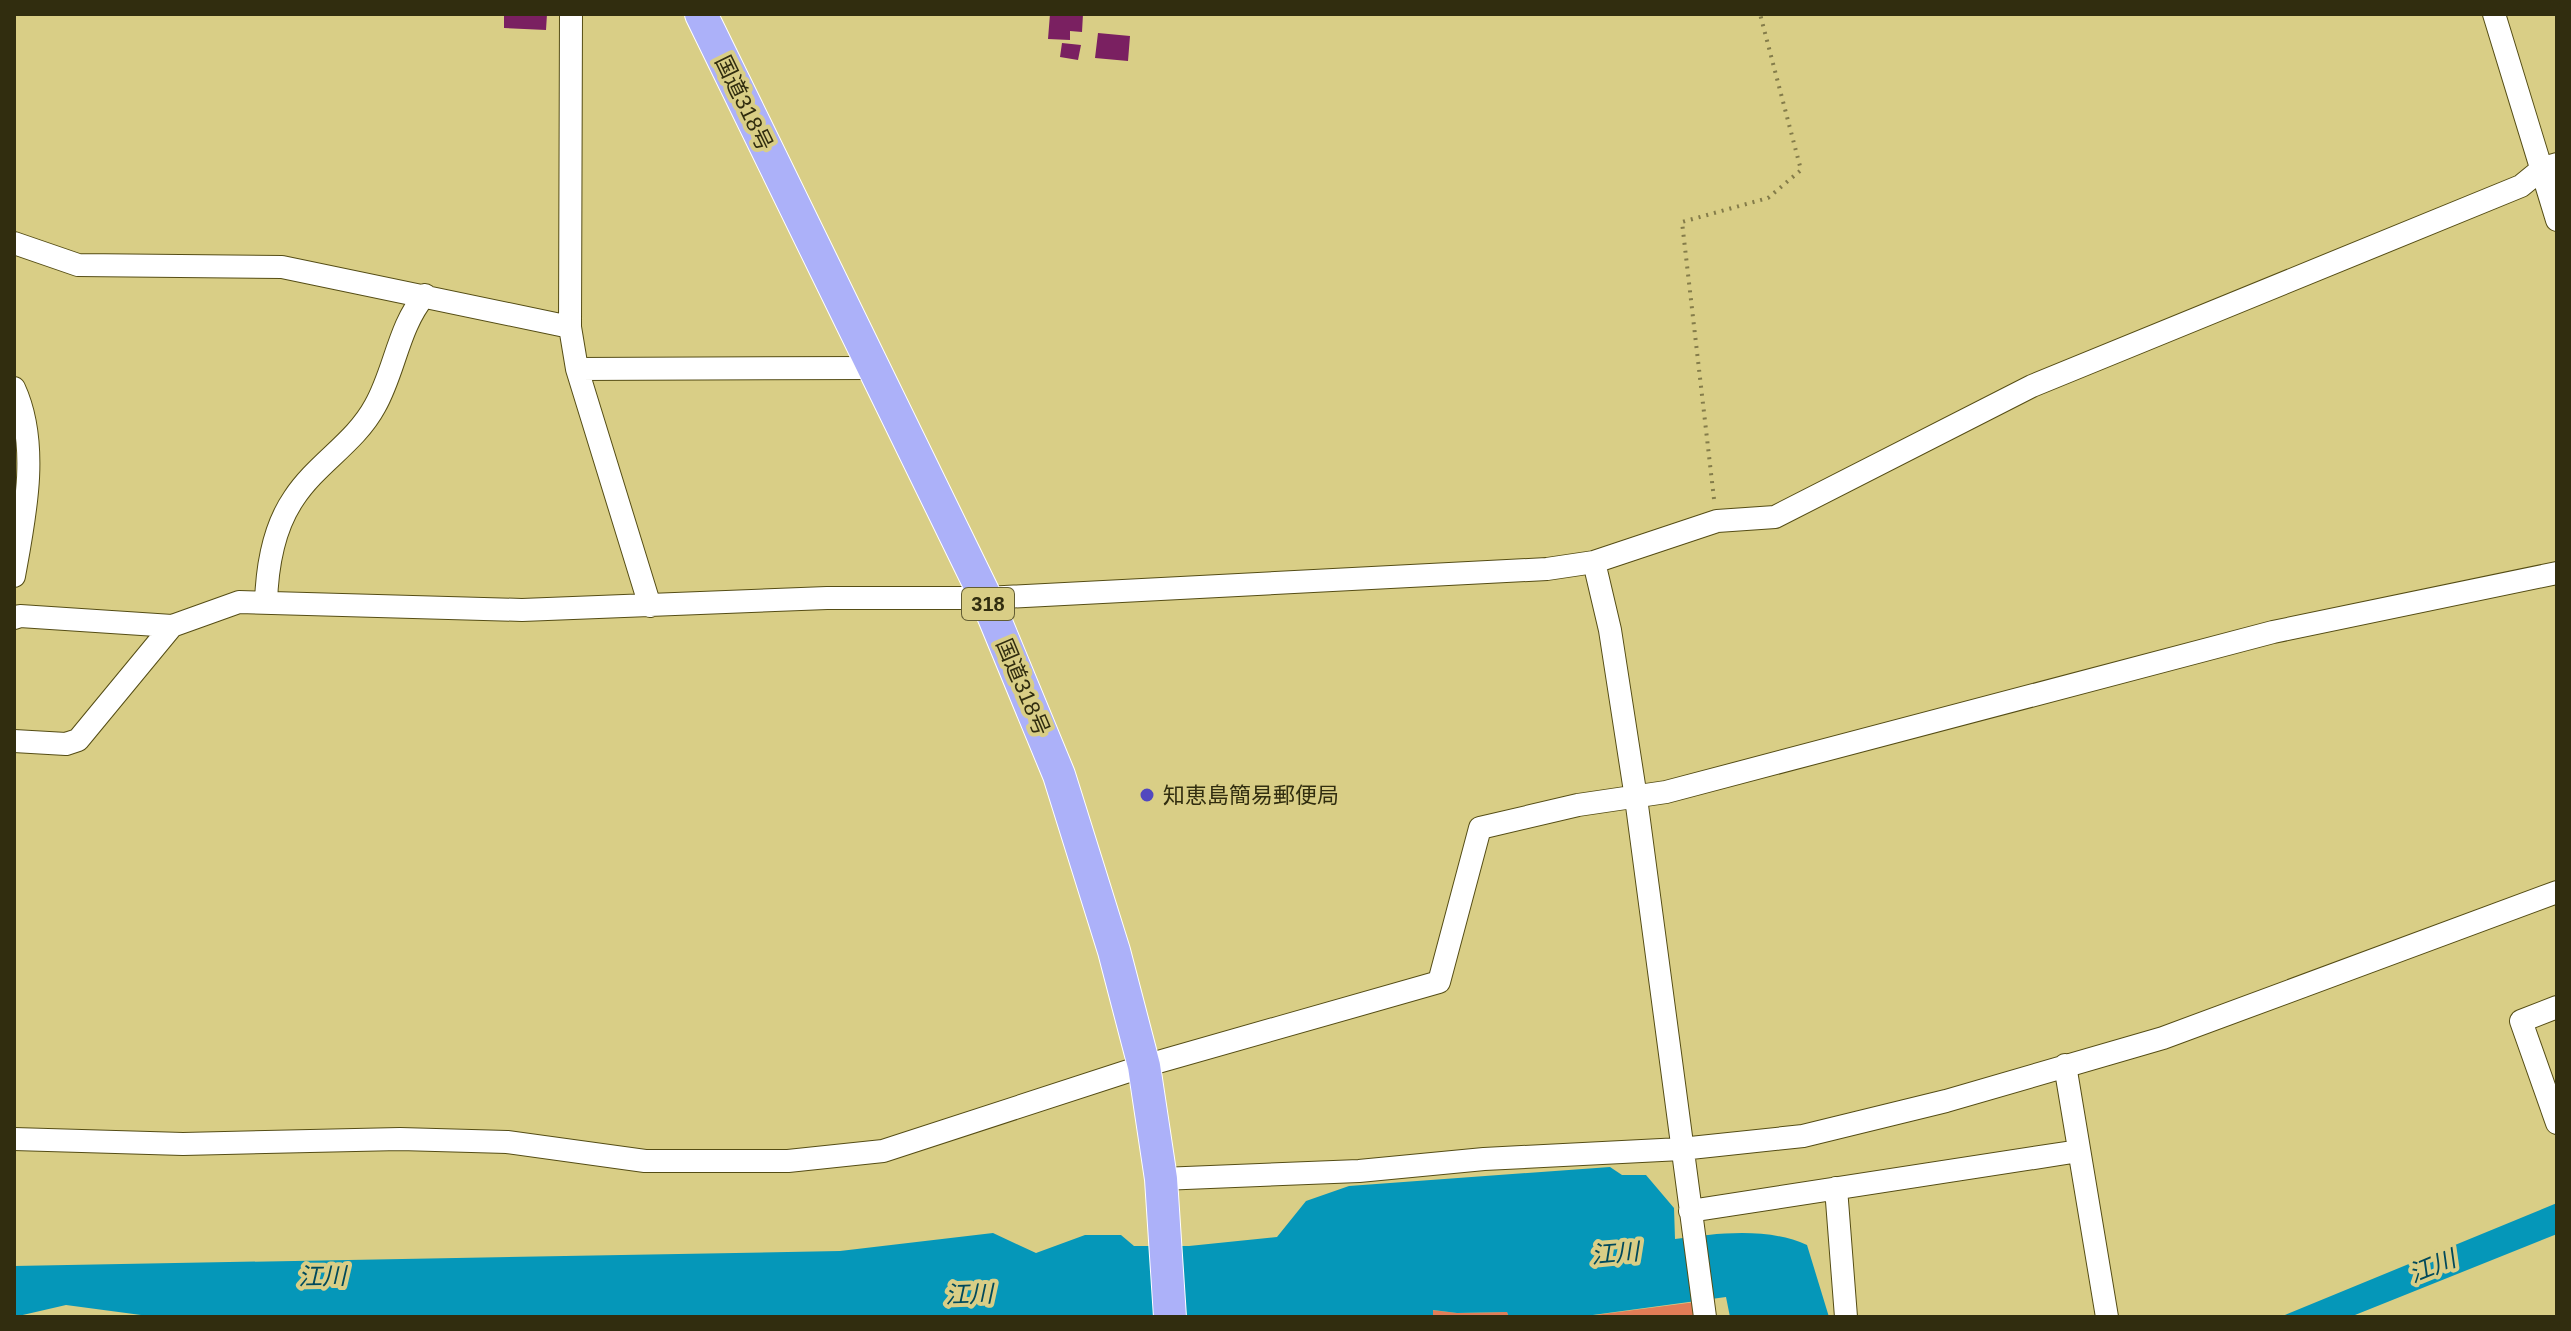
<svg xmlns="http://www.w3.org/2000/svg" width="2571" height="1331" viewBox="0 0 2571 1331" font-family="Arial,'Noto Sans JP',sans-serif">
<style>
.green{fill:#e17d57}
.water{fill:#0597b9}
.building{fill:#7a2061}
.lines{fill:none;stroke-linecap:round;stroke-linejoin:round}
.minor-casing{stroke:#554d15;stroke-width:24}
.highway-casing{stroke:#fff;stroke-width:34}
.path{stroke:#847c4a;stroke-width:4;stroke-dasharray:2 6;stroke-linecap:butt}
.minor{stroke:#fff;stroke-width:22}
.highway{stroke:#acb1f9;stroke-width:32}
.poi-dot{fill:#5248bf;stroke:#d9ce86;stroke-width:3}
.labels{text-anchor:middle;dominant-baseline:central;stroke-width:8;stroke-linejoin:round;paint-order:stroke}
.shield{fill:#d9ce86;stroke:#635d33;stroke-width:2}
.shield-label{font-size:20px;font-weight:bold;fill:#312d0f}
.street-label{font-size:22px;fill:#312d0f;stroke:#d9ce86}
.poi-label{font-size:22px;fill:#312d0f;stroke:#d9ce86;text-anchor:start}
.water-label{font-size:24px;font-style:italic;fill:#00495b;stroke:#d9ce86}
</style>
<rect width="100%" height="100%" fill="#d9ce86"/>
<path class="green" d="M 1703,1301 L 1705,1317 L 1580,1317 Z
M 1432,1310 L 1457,1313 L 1507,1312 L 1509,1317 L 1433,1317 Z"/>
<path class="water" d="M 1610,1167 L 1622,1175 L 1646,1175 L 1674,1208 L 1675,1239 C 1718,1233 1767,1227 1807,1245 L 1829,1317 L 1730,1317 L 1726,1297 L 1578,1317 L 1509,1317 L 1507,1312 L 1457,1313 L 1433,1310 L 1433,1317 L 156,1317 L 66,1305 L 14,1317 L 14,1266 L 840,1251 L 993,1233 L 1036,1253 L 1085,1235 L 1121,1235 L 1134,1246 L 1189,1246 L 1277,1237 L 1306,1201 L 1349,1186 Z
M 2557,1203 L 2557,1234 L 2350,1317 L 2280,1317 Z"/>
<path class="building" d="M 504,14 L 547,14 L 546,30 L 504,28 Z
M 1050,14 L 1083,14 L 1082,32 L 1070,31 L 1070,40 L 1048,39 Z
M 1098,33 L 1130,36 L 1128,61 L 1095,58 Z
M 1062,43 L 1081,45 L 1078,60 L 1060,57 Z"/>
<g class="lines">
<g class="minor-casing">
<path id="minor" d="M 571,14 L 570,327 L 577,369 L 650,606
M 2494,14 L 2557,220
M 14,243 L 78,265 L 282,267 L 570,327
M 577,369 L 872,368
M 14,388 C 40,444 25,516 14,576
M 1594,562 L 1610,630 L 1636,798 L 1705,1317
M 266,603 C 267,568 274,527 294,498 C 317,463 355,443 375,406 C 395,371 398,327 425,295
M 14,618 L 20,616 L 172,626 L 239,602 L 522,610 L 827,598 L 986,598 L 1547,569 L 1594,562 L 1717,521 L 1775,517 L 2032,386 L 2521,186 L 2543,168 L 2557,164
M 14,741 L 66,744 L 78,740 L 172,626
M 2557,1007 L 2521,1021 L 2557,1123
M 2065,1065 L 2107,1317
M 14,1139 L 183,1144 L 400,1139 L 507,1142 L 645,1161 L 788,1161 L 883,1151 L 1144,1066 L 1439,982 L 1480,828 L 1578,805 L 1666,792 L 2273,632 L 2557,573
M 1161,1179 L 1359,1171 L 1484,1159 L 1681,1149 L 1803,1136 L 1946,1101 L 2163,1038 L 2557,892
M 1836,1188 L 1846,1317
M 1690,1211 L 2079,1151"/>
</g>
<g class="highway-casing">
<path id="highway" d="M 701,14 L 986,598 L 1059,775 L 1114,951 L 1144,1066 L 1161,1179 L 1170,1317"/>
</g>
<path class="path" d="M 1714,499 L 1682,222 L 1768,198 L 1801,170 L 1760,14"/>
<use href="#minor" class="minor"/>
<use href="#highway" class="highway"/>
</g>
<circle class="poi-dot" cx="1147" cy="795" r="8"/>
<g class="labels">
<rect class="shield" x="962" y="588" width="52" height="32" rx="6"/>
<g class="shield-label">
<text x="988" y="604">318</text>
</g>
<g class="street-label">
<text transform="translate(744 103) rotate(64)">国道318号</text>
<text transform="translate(1023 687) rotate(67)">国道318号</text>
</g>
<g class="poi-label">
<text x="1163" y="795">知恵島簡易郵便局</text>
</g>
<g class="water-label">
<text transform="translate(1615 1253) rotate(-5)">江川</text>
<text transform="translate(2432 1266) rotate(-22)">江川</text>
<text transform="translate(322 1276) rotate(-1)">江川</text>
<text transform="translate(969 1294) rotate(-2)">江川</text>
</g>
</g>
<rect width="2571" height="1331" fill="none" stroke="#312d0f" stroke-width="32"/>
</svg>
